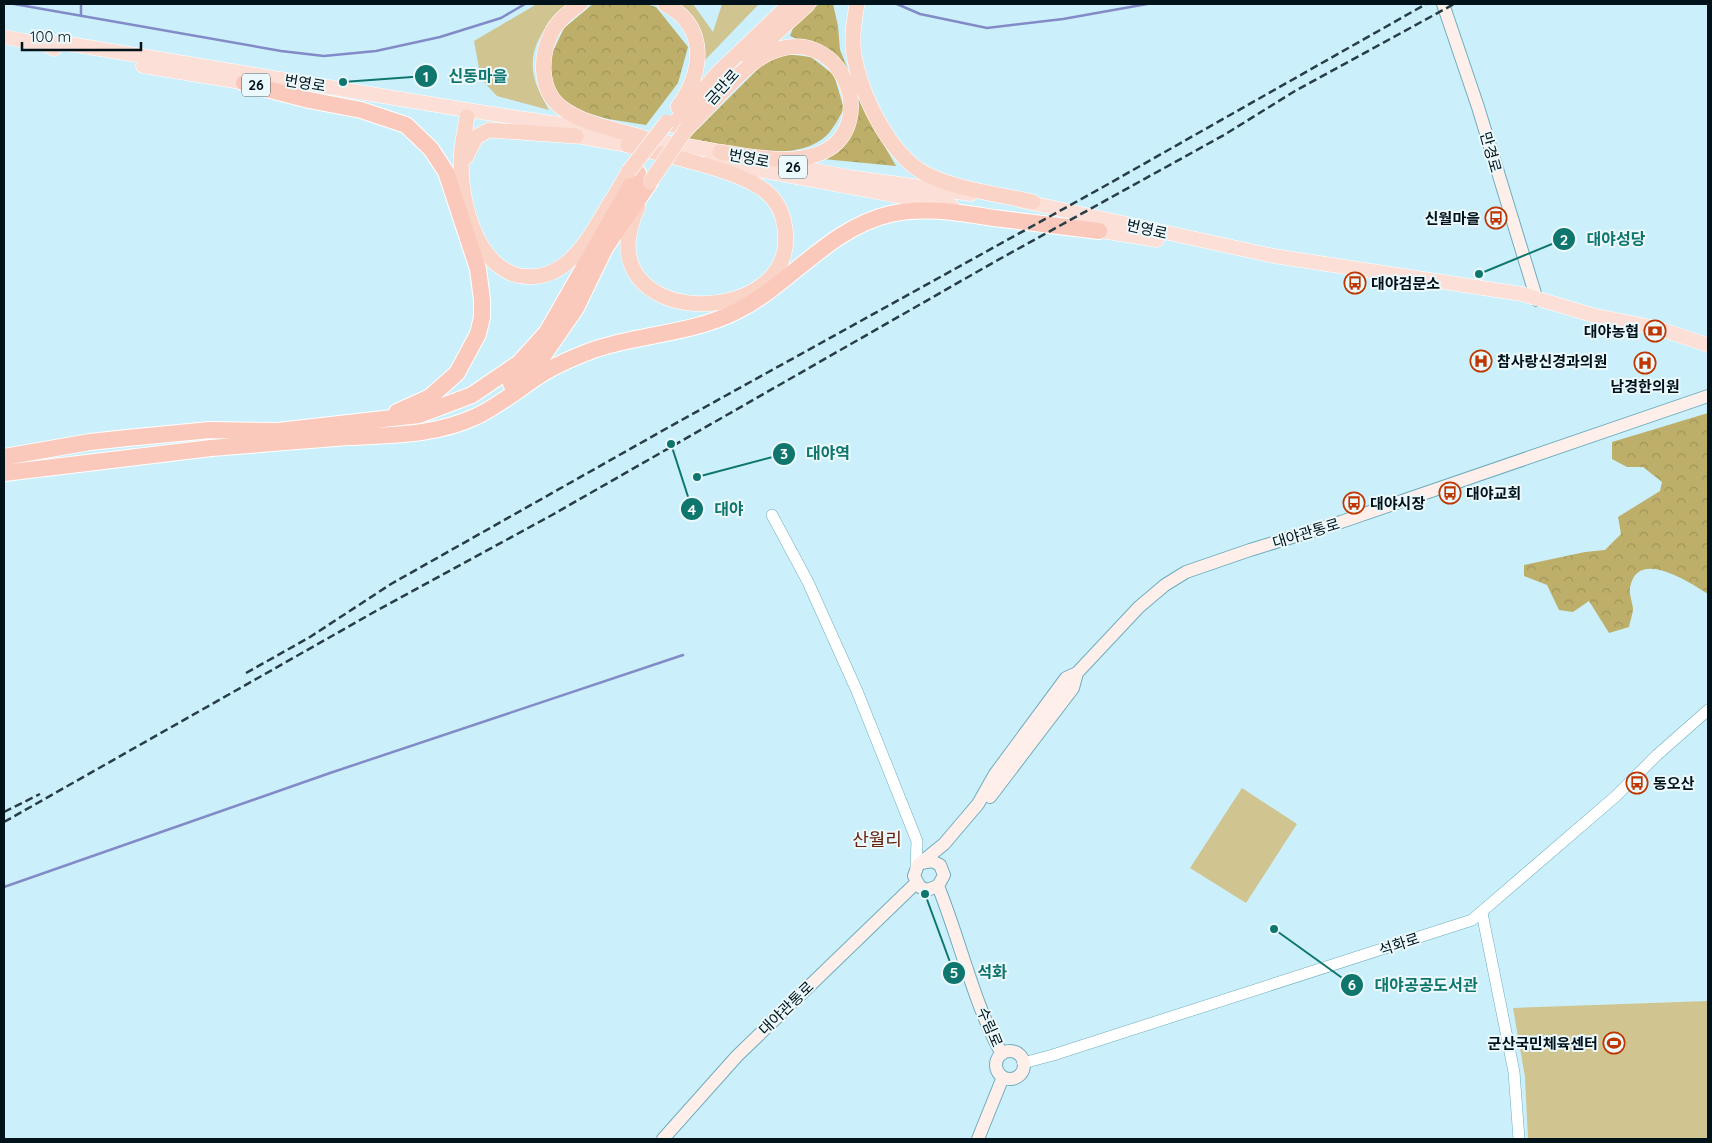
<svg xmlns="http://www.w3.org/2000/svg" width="1712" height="1143" viewBox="0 0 1712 1143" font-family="Quicksand,'Noto Sans KR',sans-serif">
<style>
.green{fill:#d0c491}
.forest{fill:url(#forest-crowns)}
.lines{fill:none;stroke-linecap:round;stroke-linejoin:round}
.stream{stroke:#828bc7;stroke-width:2.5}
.tertiary-casing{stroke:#6eadbe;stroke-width:12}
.secondary-casing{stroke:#6eadbe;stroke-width:14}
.primary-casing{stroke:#fff;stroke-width:15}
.trunk-casing{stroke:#fff;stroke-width:16}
.motorway-casing{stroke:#fff;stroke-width:18}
.tertiary{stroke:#fff;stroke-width:11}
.secondary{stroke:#feefeb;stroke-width:12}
.primary{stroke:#fcdfd6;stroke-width:14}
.trunk{stroke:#fbd4c8;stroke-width:15}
.motorway{stroke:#fac9bb;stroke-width:16}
.rail{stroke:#283e46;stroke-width:2.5;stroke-dasharray:8 4;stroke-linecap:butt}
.trunk-bridge-casing{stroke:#fff;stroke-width:16;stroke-linecap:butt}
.trunk-bridge{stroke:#fbd4c8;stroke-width:15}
.labels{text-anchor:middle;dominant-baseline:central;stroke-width:4;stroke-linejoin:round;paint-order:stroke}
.shield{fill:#ecf9fc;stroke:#47585e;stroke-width:1}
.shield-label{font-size:14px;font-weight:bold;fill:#00131a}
.street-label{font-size:15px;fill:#00131a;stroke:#ecf9fc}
.poi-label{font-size:15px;font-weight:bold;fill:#00131a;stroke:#ecf9fc;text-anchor:start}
.quarter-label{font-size:18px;fill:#662410;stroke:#ecf9fc}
.leader{fill:none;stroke:#0f766e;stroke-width:2}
.callout-dot{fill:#0f766e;stroke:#ecf9fc;stroke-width:2}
.mark-label{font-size:15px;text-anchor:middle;font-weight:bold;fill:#fff}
.callout-label{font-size:16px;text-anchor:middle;font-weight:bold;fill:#0f766e;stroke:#ecf9fc;stroke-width:4;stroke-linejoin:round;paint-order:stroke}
</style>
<defs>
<pattern id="forest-crowns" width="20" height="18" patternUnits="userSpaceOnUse" patternTransform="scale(1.25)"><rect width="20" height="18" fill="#bdae69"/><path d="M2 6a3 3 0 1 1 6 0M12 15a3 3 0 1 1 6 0" fill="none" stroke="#a1955a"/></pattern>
</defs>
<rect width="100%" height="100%" fill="#cbf0fb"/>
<path class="green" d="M 537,4 L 570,4 C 550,18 530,43 533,70 C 534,84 543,98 549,110 L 497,96 L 481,79 L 474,41 Z
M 676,4 L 693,4 L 713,32 L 722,4 L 759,4 L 705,60 L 699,29 Z
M 1242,788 L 1297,824 L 1246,903 L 1190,868 Z
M 1708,1001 L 1708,1139 L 1528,1139 L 1525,1077 L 1513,1008 Z"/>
<path class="forest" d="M 593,4 L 646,4 L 656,7 L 688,47 L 678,83 L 646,125 L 608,119 L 569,108 L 554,89 L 549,60 L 564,28 Z
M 819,4 L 833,4 L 838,26 L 840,50 L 866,114 L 896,166 L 823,159 L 852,133 L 854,93 L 838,56 L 790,36 L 795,23 Z
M 786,54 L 811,57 L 834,75 L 844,109 C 839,117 834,128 827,135 C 795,166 728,145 688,139 L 763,64 Z
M 1708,413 L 1708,594 C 1690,583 1637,547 1630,588 C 1629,594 1632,602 1633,608 C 1633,614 1630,621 1629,627 L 1609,633 L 1589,601 L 1573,612 L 1559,610 L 1547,585 L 1524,576 L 1524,565 L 1585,552 L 1605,550 L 1621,534 L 1618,517 L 1660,491 L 1662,482 L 1643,467 L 1627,467 L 1612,459 L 1612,442 Z"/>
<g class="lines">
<path class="stream" d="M 14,4 L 281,51 L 324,56 L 376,51 L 440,37 L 501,18 L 525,4
M 897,4 L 920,14 L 987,28 L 1063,19 L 1147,4
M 81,16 L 81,4
M 4,887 L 330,773 L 683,655"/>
<g class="tertiary-casing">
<path id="tertiary" d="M 772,515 L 808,582 L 857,691 L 917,841 L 916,868
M 1482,913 L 1514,1072 L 1519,1139
M 1023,1063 L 1053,1055 L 1472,920 L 1616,796 L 1657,755 L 1708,710"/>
</g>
<g class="secondary-casing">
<path id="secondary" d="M 1443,4 L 1478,107 L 1537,300
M 990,797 L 1073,688 L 1077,673
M 921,863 L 932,861 L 940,865 L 944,875 L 938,886 L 927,890 L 920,887 L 914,876 L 918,865 L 944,844 L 978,804 L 995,774 L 1066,678 L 1077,673 L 1139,607 L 1165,585 L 1186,572 L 1250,550 L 1341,522 L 1708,396
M 938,886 C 960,940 974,1005 1002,1054
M996 1065a14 14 0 1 1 28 0a14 14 0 1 1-28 0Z
M 663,1139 L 737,1056 L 916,883
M 978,1139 L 1003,1077"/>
</g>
<g class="primary-casing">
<path id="primary" d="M 4,37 L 47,45 L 54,49
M 47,45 L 58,42 L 467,110 L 599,130
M 143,66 L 253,84
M 565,134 L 638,147
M 645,138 L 732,154
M 710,161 L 952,206
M 775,163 L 849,177 L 971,194
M 1022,201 L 1274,256 L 1522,294 L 1592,315 L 1657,328 L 1708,345
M 1089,229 L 1157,240"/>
</g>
<g class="trunk-casing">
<path id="trunk" d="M 580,4 C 569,12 557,21 551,34 C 540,57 539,91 562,108 C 583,124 615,129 641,137
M 665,4 C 709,27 703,72 678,107
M 857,4 C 855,17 852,31 853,45 C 855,85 889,156 926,174 C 958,190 998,194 1033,202
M 749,58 L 808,4
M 467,117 C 465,132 461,147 461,162 C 461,201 474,259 513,274 C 530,280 550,276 564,265 C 585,249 598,223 611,201
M 673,125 L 717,74 L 790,4
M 687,128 C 707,110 743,66 765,55 C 840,15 885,129 818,154 C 788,165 750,156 720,152
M 628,145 C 665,156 727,167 758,186 C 775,196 783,210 785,229 C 800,332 580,332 638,207
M 466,157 L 476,137 L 489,130 L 576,136
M 607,209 L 629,171"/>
</g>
<g class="motorway-casing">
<path id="motorway" d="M 244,83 L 309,100 L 361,110 L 406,125 L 431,149 L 446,172 L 478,269 L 482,300 L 482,317 L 478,334 L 457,373 L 430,397 L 397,412
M 511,384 L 543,356 L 576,308 L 605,248 L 650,182
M 350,437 C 394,435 437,435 477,416 C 502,404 522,386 545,372 C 560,363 577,356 593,350 C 640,334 692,334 737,311 C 792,283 828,229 890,214 C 923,206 961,213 994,218 C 1029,222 1064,227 1099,231
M 4,457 L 90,442 L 127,438 L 210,430 L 278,431 L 419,415 L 472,395 L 519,363 L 547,332 L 638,173
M 4,473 L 211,448 L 360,436"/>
</g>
<use href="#tertiary" class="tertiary"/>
<use href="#secondary" class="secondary"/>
<use href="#primary" class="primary"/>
<use href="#trunk" class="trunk"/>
<use href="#motorway" class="motorway"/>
<path class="rail" d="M 246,673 L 310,637 L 391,584 L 669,427 L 1103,187 L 1426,4
M 4,812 L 40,794
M 4,822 L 376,611 L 552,515 L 996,261 L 1224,135 L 1295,91 L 1454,4"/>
<g class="trunk-bridge-casing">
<path id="trunk-bridge" d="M 629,171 L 667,122
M 650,182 L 687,128"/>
</g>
<use href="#trunk-bridge" class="trunk-bridge"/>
</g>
<defs>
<g id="bus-ring" transform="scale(1.125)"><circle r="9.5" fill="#ecf9fc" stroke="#be3600" stroke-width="1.5"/><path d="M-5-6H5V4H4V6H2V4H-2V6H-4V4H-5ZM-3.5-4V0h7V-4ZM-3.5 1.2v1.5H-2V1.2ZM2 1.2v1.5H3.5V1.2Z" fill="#be3600"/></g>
<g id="bank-ring" transform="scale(1.125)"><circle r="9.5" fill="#ecf9fc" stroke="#be3600" stroke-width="1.5"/><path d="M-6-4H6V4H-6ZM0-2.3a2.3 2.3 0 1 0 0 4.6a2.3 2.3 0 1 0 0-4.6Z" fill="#be3600"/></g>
<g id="hospital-ring" transform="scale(1.125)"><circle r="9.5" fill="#ecf9fc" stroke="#be3600" stroke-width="1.5"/><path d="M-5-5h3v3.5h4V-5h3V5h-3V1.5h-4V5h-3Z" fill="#be3600"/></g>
<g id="stadium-ring" transform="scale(1.125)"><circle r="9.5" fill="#ecf9fc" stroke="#be3600" stroke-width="1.5"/><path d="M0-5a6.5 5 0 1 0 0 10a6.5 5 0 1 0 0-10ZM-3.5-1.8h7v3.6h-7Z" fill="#be3600"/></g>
</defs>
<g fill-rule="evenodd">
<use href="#bus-ring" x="1496" y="218"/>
<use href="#bus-ring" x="1355" y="283"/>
<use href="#bank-ring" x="1655" y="331"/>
<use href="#hospital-ring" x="1481" y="361"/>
<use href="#hospital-ring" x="1645" y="363"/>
<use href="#bus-ring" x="1450" y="493"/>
<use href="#bus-ring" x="1354" y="503"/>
<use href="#bus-ring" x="1637" y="783"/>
<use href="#stadium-ring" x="1614" y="1043"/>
</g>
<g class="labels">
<g class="shield">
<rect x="242" y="73.5" width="28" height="23" rx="4"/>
<rect x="779" y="155.5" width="28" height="23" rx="4"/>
</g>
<g class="shield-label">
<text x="256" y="85">26</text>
<text x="793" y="167">26</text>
</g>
<g class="street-label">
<text transform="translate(305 83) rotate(9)">번영로</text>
<text transform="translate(722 87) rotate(-48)">금만로</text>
<text transform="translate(1491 152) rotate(74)">만경로</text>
<text transform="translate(749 158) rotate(11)">번영로</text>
<text transform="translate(1147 229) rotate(13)">번영로</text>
<text transform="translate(1306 533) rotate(-17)">대야관통로</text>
<text transform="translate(1399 944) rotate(-18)">석화로</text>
<text transform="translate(786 1008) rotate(-44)">대야관통로</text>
<text transform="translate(990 1027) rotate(67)">수림로</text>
</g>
<g class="poi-label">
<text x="1480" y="218" text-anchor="end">신월마을</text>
<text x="1371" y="283">대야검문소</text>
<text x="1639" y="331" text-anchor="end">대야농협</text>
<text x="1497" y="361">참사랑신경과의원</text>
<text x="1645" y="386" text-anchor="middle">남경한의원</text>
<text x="1466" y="493">대야교회</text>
<text x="1370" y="503">대야시장</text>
<text x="1653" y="783">동오산</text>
<text x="1598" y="1043" text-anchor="end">군산국민체육센터</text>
</g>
<g class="quarter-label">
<text x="877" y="839">산월리</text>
</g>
</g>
<path class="leader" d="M343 82L426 76M1479 274L1564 239M697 477L784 454M671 444L692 509M925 894L954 973M1274 929L1352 985"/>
<g class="callout-dot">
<circle cx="343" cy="82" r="5"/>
<circle cx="1479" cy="274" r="5"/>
<circle cx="697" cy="477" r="5"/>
<circle cx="671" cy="444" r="5"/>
<circle cx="925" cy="894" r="5"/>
<circle cx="1274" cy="929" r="5"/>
<circle cx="426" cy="76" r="12"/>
<circle cx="1564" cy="239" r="12"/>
<circle cx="784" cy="454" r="12"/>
<circle cx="692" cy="509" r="12"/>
<circle cx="954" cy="973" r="12"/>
<circle cx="1352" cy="985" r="12"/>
</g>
<g class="mark-label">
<text x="426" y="82">1</text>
<text x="1564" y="245">2</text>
<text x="784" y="459">3</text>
<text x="692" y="515">4</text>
<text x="954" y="978">5</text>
<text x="1352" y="990">6</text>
</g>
<g class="callout-label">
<text x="478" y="82">신동마을</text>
<text x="1616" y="245">대야성당</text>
<text x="828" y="459">대야역</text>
<text x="729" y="515">대야</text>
<text x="992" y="978">석화</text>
<text x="1426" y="991">대야공공도서관</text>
</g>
<rect width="1712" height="1143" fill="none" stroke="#00131a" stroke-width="10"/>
<path d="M22 42v8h119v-8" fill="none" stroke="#00131a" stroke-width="2.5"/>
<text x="30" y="42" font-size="15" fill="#00131a" stroke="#ecf9fc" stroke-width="4" paint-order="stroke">100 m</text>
</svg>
